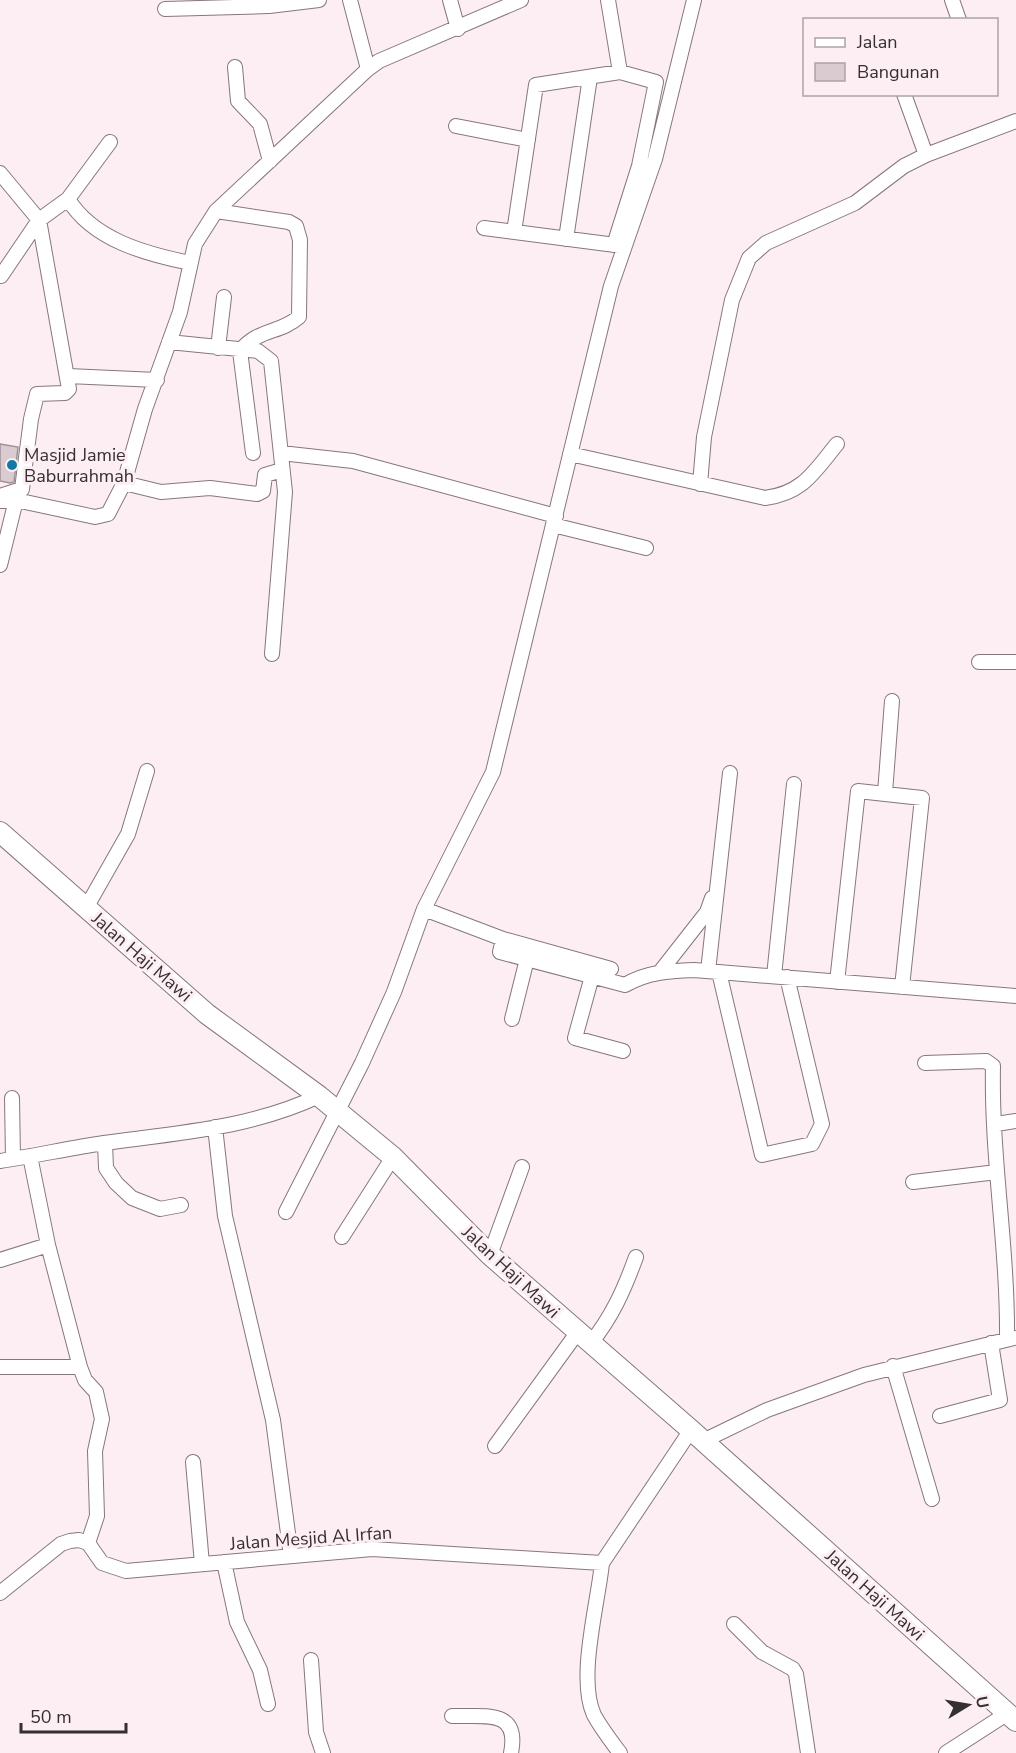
<svg xmlns="http://www.w3.org/2000/svg" width="1016" height="1753" viewBox="0 0 1016 1753" font-family="'Nunito Sans',sans-serif">
<style>
.building{fill:#d9cbd0;stroke:#9f9196;stroke-width:1.5}
.lines{fill:none;stroke-linecap:round;stroke-linejoin:round}
.street-casing{stroke:#85787c;stroke-width:16}
.secondary-casing{stroke:#85787c;stroke-width:22}
.street{stroke:#fff;stroke-width:14}
.secondary{stroke:#fff;stroke-width:20}
.poi-dot{fill:#1379a4;stroke:#fceef2;stroke-width:2}
.labels{text-anchor:middle;dominant-baseline:central;stroke-width:6;stroke-linejoin:round;paint-order:stroke}
.poi-label{font-size:18px;fill:#352f31;stroke:#fceef2;text-anchor:start}
.street-label{font-size:18px;fill:#352f31;stroke:#fceef2}
</style>
<rect width="100%" height="100%" fill="#fceef2"/>
<path class="building" d="M 0,444 L 18,447 L 14,482 L 10,483 L 0,481 Z"/>
<g class="lines">
<g class="street-casing">
<path id="street" d="M 350,0 L 368,69
M 450,0 L 458,29
M 608,0 L 620,72
M 952,0 L 959,20
M 165,9 L 269,6 L 319,0
M 235,67 L 238,101 L 260,124 L 270,161
M 904,94 L 926,155 L 1016,121
M 456,126 L 528,140
M 0,173 L 39,220 L 69,389 L 65,393 L 37,394 L 31,419 L 22,489 L 3,495
M 68,199 L 110,142
M 216,211 L 289,222 L 296,226 L 300,240 L 299,317 C 279,334 259,328 240,351 L 253,453
M 484,228 L 623,246
M 514,232 L 536,85 L 620,72 L 656,82 L 639,166 L 614,245
M 566,239 L 590,77
M 1,276 L 39,220 L 68,199 C 93,240 146,254 190,263
M 169,342 L 258,351 L 271,361 L 285,492 L 272,654
M 218,348 L 224,297
M 68,376 L 157,380
M 281,453 L 353,461 L 556,516
M 570,454 L 765,498 C 803,493 814,472 837,444
M 124,483 L 161,492 L 210,488 L 257,494 L 263,491 L 265,475 L 282,470
M 700,484 L 704,437 L 732,300 L 749,258 L 766,243 L 855,203 L 904,166 L 926,155
M 0,501 L 16,500 L 95,517 L 108,514 L 124,483 L 145,409 L 180,312 L 195,244 L 216,211 L 368,69 L 379,61 L 521,0
M 553,525 L 646,548
M 0,565 L 16,500
M 979,662 L 1016,662
M 885,793 L 892,701
M 86,908 L 128,834 L 147,771
M 424,909 L 503,939 L 500,952 L 625,985 C 647,972 669,971 694,970 L 1016,996
M 503,939 L 611,969
M 708,971 L 730,773
M 660,972 L 707,912 L 712,898
M 719,972 L 762,1155 L 812,1144 L 822,1124 L 787,977
M 592,976 L 575,1038 L 623,1051
M 774,976 L 794,784
M 837,982 L 858,791 L 922,798 L 902,987
M 512,1019 L 527,959
M 925,1063 L 986,1061 L 993,1066 C 991,1157 1008,1248 1007,1339
M 12,1098 L 13,1159
M 996,1124 L 1016,1121
M 215,1127 L 225,1216 L 273,1420 L 291,1556
M 105,1143 L 106,1168 L 116,1183 L 132,1198 L 160,1209 L 181,1205
M 30,1156 L 48,1245 L 80,1367
M 0,1161 C 35,1156 69,1148 104,1143 C 178,1133 251,1128 319,1096
M 913,1182 L 997,1172
M 286,1212 L 362,1063 L 394,992 L 424,909 L 493,772 L 611,286 L 655,159 L 694,0
M 342,1237 L 393,1157
M 490,1255 L 522,1167
M 0,1260 L 48,1245
M 590,1344 C 612,1317 624,1290 636,1257
M 893,1366 L 932,1499
M 0,1367 L 80,1367 L 85,1380 L 96,1392 L 102,1419 L 95,1451 L 97,1516 L 88,1543
M 940,1416 L 1000,1400 L 991,1343
M 703,1441 L 767,1410 L 864,1375 L 1014,1338
M 495,1446 L 577,1333
M 193,1462 L 202,1564
M 224,1562 L 237,1622 L 260,1670 L 268,1704
M 602,1563 C 598,1604 577,1678 594,1715 C 601,1728 611,1741 620,1753
M 0,1593 L 61,1544 L 70,1541 L 79,1540 L 88,1543 L 102,1563 L 126,1571 L 372,1549 L 602,1563 L 691,1430
M 734,1624 L 762,1652 L 793,1669 L 796,1674 L 808,1753
M 311,1660 L 316,1732 L 323,1753
M 452,1716 C 484,1717 520,1708 511,1753
M 946,1753 L 1008,1713"/>
</g>
<g class="secondary-casing">
<path id="secondary" d="M 0,832 L 207,1014 L 319,1096 L 393,1157 L 490,1255 L 691,1430 L 1016,1721"/>
</g>
<use href="#street" class="street"/>
<use href="#secondary" class="secondary"/>
</g>
<circle class="poi-dot" cx="12" cy="465" r="6"/>
<g class="labels">
<g class="poi-label">
<text x="24" y="455">Masjid Jamie<tspan x="24" dy="21">Baburrahmah</tspan></text>
</g>
<g class="street-label">
<text transform="translate(142 957) rotate(41)">Jalan Haji Mawi</text>
<text transform="translate(511 1272) rotate(43)">Jalan Haji Mawi</text>
<text transform="translate(311 1538) rotate(-4)">Jalan Mesjid Al Irfan</text>
<text transform="translate(875 1595) rotate(42)">Jalan Haji Mawi</text>
</g>
</g>
<rect x="803" y="18" width="195" height="78" fill="#fceef2" stroke="#aca2a5" stroke-width="1.5"/>
<rect x="815" y="38" width="30" height="9" fill="#ffffff" stroke="#aca2a5" stroke-width="1.5"/>
<text x="857" y="48" font-size="18" fill="#352f31">Jalan</text>
<rect x="815" y="63" width="30" height="18" fill="#d9cbd0" stroke="#aca2a5" stroke-width="1.5"/>
<text x="857" y="78" font-size="18" fill="#352f31">Bangunan</text>
<g transform="translate(968 1705) rotate(79)" stroke="#fceef2" stroke-width="4.5" paint-order="stroke">
<path d="M0-4.5L10 22L0 15L-10 22Z" fill="#352f31"/>
<text y="-9" font-size="16" font-weight="bold" text-anchor="middle" fill="#352f31">U</text>
</g>
<path d="M21 1723v9h105v-9" fill="none" stroke="#352f31" stroke-width="3"/>
<text x="30" y="1723" font-size="18" fill="#352f31" stroke="#fceef2" stroke-width="4.5" paint-order="stroke">50 m</text>
</svg>
